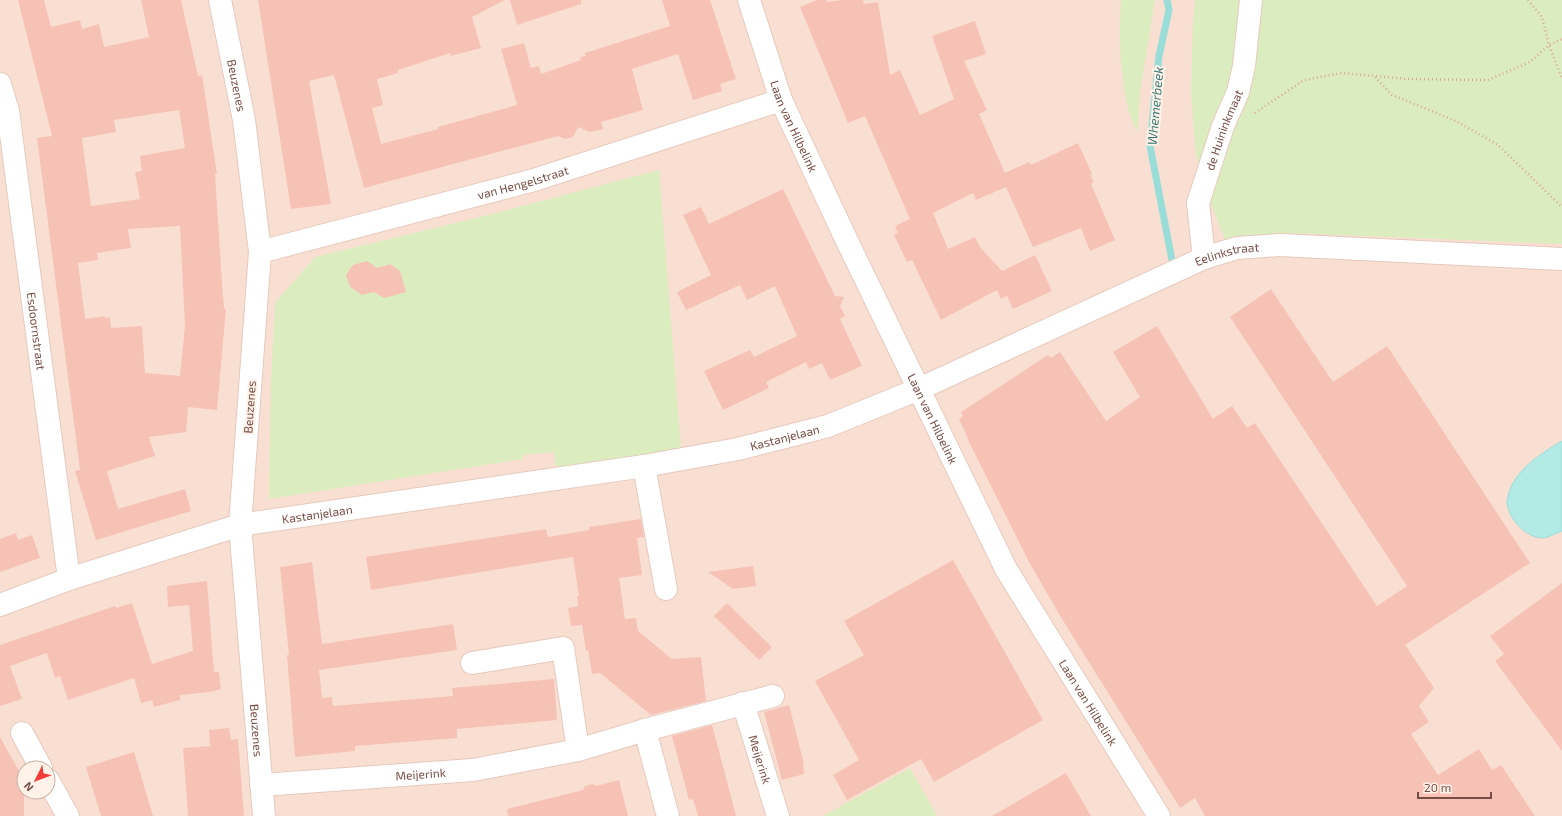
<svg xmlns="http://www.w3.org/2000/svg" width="1562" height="816" viewBox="0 0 1562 816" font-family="'Exo 2',sans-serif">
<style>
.residential{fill:#f9dfd2;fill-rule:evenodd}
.green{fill:#dbedbe}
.water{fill:#b4eae6;stroke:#99ddd9}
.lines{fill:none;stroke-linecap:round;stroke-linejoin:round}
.stream{stroke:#99ddd9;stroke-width:7}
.building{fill:#f7c2b6;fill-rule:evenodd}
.street-casing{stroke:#e6c9be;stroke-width:24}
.path{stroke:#dca599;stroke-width:2.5;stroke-dasharray:1 3;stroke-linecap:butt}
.street{stroke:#fff;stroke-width:22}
.labels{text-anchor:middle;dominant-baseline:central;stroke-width:4;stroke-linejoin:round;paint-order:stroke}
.street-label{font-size:12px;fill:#784d45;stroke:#fff2e9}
.water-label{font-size:13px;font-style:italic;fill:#357875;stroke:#fff2e9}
</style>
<rect width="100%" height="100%" fill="#ffede1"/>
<path class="residential" d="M 0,0 L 1562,0 L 1562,816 L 0,816 ZM 24,768 L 48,768 L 48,792 L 24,792 Z"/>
<path class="green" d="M 1121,0 L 1155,0 L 1140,92 L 1137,133 C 1134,123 1129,114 1127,104 C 1120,70 1118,34 1121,0 Z
M 1195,0 L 1562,0 L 1562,244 L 1292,233 L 1226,242 L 1205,189 L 1195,148 L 1191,92 L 1193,19 Z
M 659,170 L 681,449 L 556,467 L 554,452 L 523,455 L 523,459 L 269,499 L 271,381 L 275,303 L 315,257 L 484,216 Z
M 910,768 L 937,816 L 823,816 Z"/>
<path class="water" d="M 1562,441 L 1562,531 C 1556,533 1548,538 1542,538 C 1525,537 1509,519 1507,503 C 1507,499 1510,489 1512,485 C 1522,465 1544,452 1562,441 Z"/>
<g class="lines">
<path class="stream" d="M 1167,0 L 1169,10 L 1159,56 L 1150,146 L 1172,260"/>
</g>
<path class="building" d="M 18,0 L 44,0 L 51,27 L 80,20 L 82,29 L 99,24 L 104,47 L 149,37 L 141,0 L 181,0 L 198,76 L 202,75 L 217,174 L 215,174 L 221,268 L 224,309 L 226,309 L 217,410 L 188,407 L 186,432 L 149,437 L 155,456 L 107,471 L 118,509 L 185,489 L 191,511 L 96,540 L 75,471 L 80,470 L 37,138 L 52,136 ZM 179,110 L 185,148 L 140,156 L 142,171 L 135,172 L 140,199 L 91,206 L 82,138 L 116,132 L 114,120 ZM 180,226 L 185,326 L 180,376 L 145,373 L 142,326 L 111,328 L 110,317 L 105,318 L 105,316 L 85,319 L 78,263 L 98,260 L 97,253 L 131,248 L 128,229 Z
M 258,0 L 505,0 L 472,17 L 481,48 L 451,56 L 450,53 L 398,70 L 398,73 L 377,79 L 383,105 L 372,108 L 381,144 L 438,129 L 438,127 L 517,105 L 501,49 L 524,43 L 531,68 L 539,66 L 541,74 L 581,60 L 580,57 L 586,56 L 585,53 L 670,26 L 662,0 L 710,0 L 736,79 L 720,84 L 722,91 L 693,100 L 678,54 L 632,69 L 643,110 L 601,122 L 603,129 L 590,132 L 578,127 L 573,137 L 565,139 L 558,136 L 364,188 L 334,75 L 309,81 L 331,204 L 291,209 Z
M 510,0 L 581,0 L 581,4 L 517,25 Z
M 817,0 L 826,0 L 827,2 L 841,0 L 863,0 L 864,4 L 878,2 L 890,75 L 900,70 L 920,115 L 954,99 L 932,36 L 975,21 L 986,54 L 964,61 L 987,110 L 979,114 L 1005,173 L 1029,162 L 1031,165 L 1078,143 L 1092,174 L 1090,175 L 1094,182 L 1091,184 L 1115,240 L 1090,251 L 1081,228 L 1033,247 L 1006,187 L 976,200 L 973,193 L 933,213 L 948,249 L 975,237 L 980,247 L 1002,271 L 1035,255 L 1052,291 L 1013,309 L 1007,296 L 1001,299 L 997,290 L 941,320 L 912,260 L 907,262 L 894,235 L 898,233 L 895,226 L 910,219 L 865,116 L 848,123 L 800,7 Z
M 783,189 L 835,296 L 844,297 L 840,306 L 845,316 L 840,319 L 862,366 L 830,380 L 822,363 L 809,369 L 806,362 L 766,382 L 769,388 L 723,410 L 704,371 L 750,350 L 754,357 L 797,336 L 775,286 L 747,300 L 740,285 L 686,310 L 677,292 L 711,275 L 683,215 L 701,207 L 709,224 Z
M 367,261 L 377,268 L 390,264 L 400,271 L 406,292 L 384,298 L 374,292 L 362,295 L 350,287 L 346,275 L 353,265 Z
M 1271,289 L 1333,382 L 1387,346 L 1530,563 L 1405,645 L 1434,688 L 1419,706 L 1429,722 L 1411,734 L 1438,775 L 1479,749 L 1492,770 L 1501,765 L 1535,816 L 1205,816 L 1195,798 L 1180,808 L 1062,619 L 1029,562 L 967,438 L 968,438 L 959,419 L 963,416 L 961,412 L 1048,355 L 1051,358 L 1060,352 L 1106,421 L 1140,397 L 1113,352 L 1157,326 L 1213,419 L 1232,406 L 1247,428 L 1255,423 L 1377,606 L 1407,586 L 1230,317 Z
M 641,519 L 644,537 L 637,538 L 642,575 L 619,578 L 625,619 L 636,618 L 638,631 L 672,659 L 701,657 L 706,701 L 651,715 L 600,673 L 592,674 L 588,650 L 586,651 L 582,625 L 571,626 L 568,608 L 578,606 L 577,596 L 579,596 L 573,557 L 371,590 L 366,557 L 546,529 L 548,537 L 589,530 L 589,527 Z
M 16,533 L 18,540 L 32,535 L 40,558 L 0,572 L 0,539 Z
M 953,560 L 1043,720 L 934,782 L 921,759 L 847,800 L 833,775 L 859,760 L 815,681 L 864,655 L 844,621 Z
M 312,562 L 322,644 L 453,624 L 457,650 L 319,670 L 322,698 L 332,697 L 333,706 L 453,696 L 452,688 L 554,679 L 557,720 L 457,729 L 457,738 L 355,746 L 355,751 L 295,757 L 287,655 L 289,655 L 280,567 Z
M 753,566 L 756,586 L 733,589 L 708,572 Z
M 207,581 L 214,672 L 219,672 L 221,689 L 210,692 L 180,695 L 180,700 L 154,707 L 152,700 L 141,703 L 134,678 L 68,700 L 60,676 L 55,678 L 47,653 L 10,666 L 22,699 L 0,706 L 0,645 L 115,606 L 116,608 L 132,603 L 152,664 L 193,651 L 189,605 L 168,607 L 167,586 Z
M 1562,583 L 1562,751 L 1495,661 L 1504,654 L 1490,636 Z
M 727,603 L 772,647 L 759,660 L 714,616 Z
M 789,705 L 803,760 L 804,774 L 782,780 L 764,712 Z
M 712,725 L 719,751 L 736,816 L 698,816 L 693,799 L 689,800 L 672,736 Z
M 229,728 L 231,740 L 238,739 L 244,816 L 188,816 L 183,748 L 210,746 L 209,730 Z
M 0,737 L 24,780 L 24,816 L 0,816 Z
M 134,752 L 153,816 L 101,816 L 86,767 Z
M 1066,773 L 1091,816 L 992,816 Z
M 619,780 L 628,816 L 508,816 L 507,809 L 583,790 L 585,786 L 593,784 L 596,786 Z"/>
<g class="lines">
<g class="street-casing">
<g id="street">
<path id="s1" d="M 220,0 L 244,120 L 260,252 L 240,525 L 264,816"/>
<path id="s2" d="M 749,0 L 781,100 L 847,241 L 1006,569 L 1159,816"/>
<path id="s3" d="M 0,84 L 8,111 L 69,579"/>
<path id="s4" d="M 260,252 L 534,180 L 781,100"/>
<path id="s5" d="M 1204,258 L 1198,203 L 1223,126 L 1238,92 L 1244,66 L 1251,0"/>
<path d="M 644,466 L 666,589"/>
<path id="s6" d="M 0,605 L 69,579 L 240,525 L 644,466 L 738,449 L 828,426 L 919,389 L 1204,258 L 1237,248 L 1280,245 L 1562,259"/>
<path d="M 472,663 L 563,648 L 578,750"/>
<path id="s7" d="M 743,703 L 778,816"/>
<path d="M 645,730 L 773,696"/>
<path d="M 22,733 L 41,768"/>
<path d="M 48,780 L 68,816"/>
<path id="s8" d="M 261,785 L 473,770 L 578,750 L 645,730 L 668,816"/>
</g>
</g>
<path class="path" d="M 1528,0 L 1542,17 L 1549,45 L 1562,79
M 1375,77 L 1392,95 L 1456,121 L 1498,145 L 1562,207
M 1255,113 L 1304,80 L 1342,73 L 1408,79 L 1488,80 L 1530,62 L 1549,45 L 1562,39"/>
<use href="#street" class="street"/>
</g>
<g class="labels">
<g class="street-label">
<text stroke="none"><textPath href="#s1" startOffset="87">Beuzenes</textPath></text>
<text stroke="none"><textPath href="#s2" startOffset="134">Laan van Hilbelink</textPath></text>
<text stroke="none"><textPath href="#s5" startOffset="133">de Huininkmaat</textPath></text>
<text stroke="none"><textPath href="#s4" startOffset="272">van Hengelstraat</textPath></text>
<text stroke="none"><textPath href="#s6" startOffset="1285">Eelinkstraat</textPath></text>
<text stroke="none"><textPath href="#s3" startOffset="250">Esdoornstraat</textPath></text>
<text transform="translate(249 407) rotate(-86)">Beuzenes</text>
<text stroke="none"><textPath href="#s2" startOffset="458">Laan van Hilbelink</textPath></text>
<text stroke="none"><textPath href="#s6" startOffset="805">Kastanjelaan</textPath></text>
<text stroke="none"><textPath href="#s6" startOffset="331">Kastanjelaan</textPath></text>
<text stroke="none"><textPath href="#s2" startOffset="782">Laan van Hilbelink</textPath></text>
<text stroke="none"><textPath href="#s1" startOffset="735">Beuzenes</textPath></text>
<text stroke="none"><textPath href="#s7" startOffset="59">Meijerink</textPath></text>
<text stroke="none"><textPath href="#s8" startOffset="160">Meijerink</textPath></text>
</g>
<g class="water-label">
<text transform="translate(1155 106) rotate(-85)">Whemerbeek</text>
</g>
</g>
<g transform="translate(36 780) rotate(228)"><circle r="19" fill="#fff2e9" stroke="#c9b0a7"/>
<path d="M0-3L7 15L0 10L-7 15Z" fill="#f53c39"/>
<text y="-6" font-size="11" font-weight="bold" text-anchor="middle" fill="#784d45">N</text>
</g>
<path d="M1418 792v6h73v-6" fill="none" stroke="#784d45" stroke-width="2"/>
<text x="1424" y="792" font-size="12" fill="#784d45" stroke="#fff2e9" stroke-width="3" paint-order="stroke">20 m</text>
</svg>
